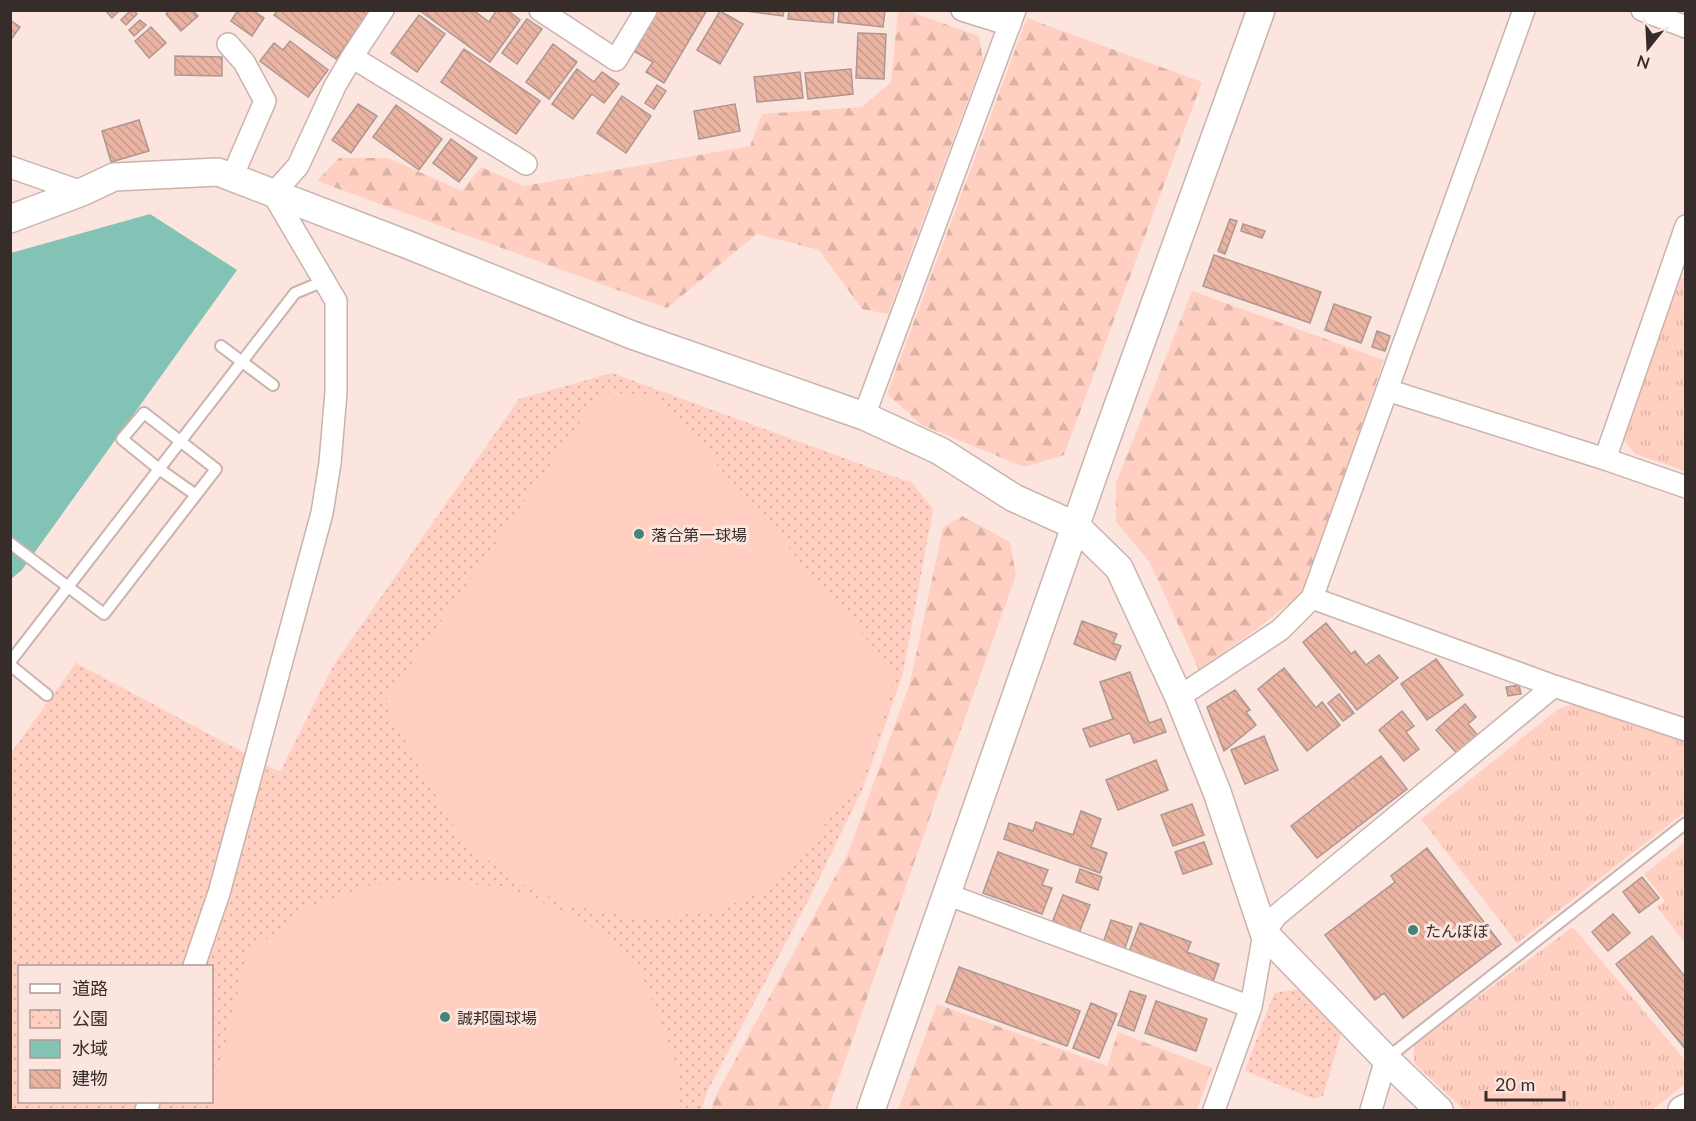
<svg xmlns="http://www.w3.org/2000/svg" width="1696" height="1121" viewBox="0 0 1696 1121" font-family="Lato,'Noto Sans JP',sans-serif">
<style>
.grass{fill:url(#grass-tufts)}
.forest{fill:url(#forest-firs)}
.park{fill:url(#park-dots);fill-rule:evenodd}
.pitch{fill:#ffd0c1}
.water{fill:#82c3b5}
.building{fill:url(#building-back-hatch);stroke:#ac9791;stroke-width:1.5}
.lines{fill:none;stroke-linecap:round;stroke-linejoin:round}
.service-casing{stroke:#c9b3ac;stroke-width:14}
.minor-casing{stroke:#c9b3ac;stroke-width:24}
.tertiary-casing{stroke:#c9b3ac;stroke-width:30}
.service{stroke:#fff;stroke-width:10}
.minor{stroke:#fff;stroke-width:21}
.tertiary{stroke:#fff;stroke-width:27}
.poi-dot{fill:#428578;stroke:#fce5de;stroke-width:2}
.labels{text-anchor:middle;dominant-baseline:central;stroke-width:6;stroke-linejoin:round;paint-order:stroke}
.poi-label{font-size:16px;fill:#362d2a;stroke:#fce5de;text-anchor:start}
</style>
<defs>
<pattern id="grass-tufts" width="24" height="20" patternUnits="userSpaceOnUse" patternTransform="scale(1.5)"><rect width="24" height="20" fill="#ffd0c1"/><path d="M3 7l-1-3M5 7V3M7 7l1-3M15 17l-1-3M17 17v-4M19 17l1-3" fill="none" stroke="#dbb3a6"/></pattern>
<pattern id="forest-firs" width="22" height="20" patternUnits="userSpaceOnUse" patternTransform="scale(1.5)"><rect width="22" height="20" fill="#ffd0c1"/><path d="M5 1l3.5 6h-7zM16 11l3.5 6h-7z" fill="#dbb3a6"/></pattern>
<pattern id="park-dots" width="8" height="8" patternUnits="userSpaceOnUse" patternTransform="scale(1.5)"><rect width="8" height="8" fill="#ffd0c1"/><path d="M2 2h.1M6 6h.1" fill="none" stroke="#dbb3a6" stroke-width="1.8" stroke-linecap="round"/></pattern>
<pattern id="building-back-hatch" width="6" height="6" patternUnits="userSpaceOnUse" patternTransform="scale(1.5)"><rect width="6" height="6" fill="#ebb4a2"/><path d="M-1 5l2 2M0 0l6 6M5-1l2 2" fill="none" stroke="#ca9b8c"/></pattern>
</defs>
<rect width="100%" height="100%" fill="#fce5de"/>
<path class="grass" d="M 1679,277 L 1685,279 L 1685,471 L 1635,454 L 1615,429 Z
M 1584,699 L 1685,738 L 1685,812 L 1517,943 L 1421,819 L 1557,710 Z
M 1685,842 L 1685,943 L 1657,907 L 1665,901 L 1644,874 Z
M 1573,927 L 1685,1060 L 1685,1084 L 1652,1110 L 1464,1110 L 1414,1063 L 1414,1044 Z"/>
<path class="forest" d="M 898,11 L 908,11 L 979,36 L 983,60 L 888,314 L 862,309 L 819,250 L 757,234 L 667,308 L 317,181 L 339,158 L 388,158 L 462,191 L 481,167 L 524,186 L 750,146 L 762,114 L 862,107 L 891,82 Z
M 1027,18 L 1202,82 L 1064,455 L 1024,467 L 922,425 L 887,394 Z
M 1192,291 L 1384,360 L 1303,593 L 1254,631 L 1199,670 L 1149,561 L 1116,522 L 1116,483 Z
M 962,516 L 1010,542 L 1016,575 L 945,774 L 828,1110 L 711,1110 L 716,1095 L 848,853 L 910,683 L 943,527 Z
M 937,1004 L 1107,1066 L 1118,1032 L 1212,1068 L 1197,1110 L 898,1110 Z"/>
<path class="park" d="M 612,373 L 912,483 L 933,509 L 903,673 L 864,786 L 811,895 L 708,1090 L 701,1110 L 11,1110 L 11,753 L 76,663 L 280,772 L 333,666 L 519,399 ZM 20,966 L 212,966 L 212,1102 L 20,1102 Z
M 1300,989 L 1342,1031 L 1323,1096 L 1314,1099 L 1245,1071 L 1274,993 Z"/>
<path class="pitch" d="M 601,392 L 657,395 L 896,673 L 864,774 L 813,840 L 770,889 L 715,911 L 645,919 L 566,905 L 510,878 L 459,836 L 384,703 Z
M 435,883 L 502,886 L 582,919 L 640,970 L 676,1063 L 678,1110 L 209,1110 L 247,954 L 307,909 L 370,885 Z"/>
<path class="water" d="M 150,214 L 237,270 L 22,570 L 11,579 L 11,253 Z"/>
<path class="building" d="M 105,10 L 120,10 L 112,18 Z
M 131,10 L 133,10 L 137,14 L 126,25 L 121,20 Z
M 170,10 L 192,10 L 198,16 L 181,31 L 166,14 Z
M 238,10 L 252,10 L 264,18 L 252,36 L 231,21 Z
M 278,10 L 366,10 L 369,13 L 336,59 L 274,15 Z
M 419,10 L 473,10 L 489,22 L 497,10 L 507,10 L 520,20 L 490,62 Z
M 656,10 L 707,10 L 664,83 L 646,72 L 653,62 L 632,50 Z
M 739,10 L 784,10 L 783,16 Z
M 789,10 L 834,10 L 833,23 L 788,19 Z
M 839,10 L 885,10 L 883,27 L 838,22 Z
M 720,11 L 743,24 L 720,64 L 697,50 Z
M 419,15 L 445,34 L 417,72 L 391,53 Z
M 527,19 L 542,29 L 517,64 L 502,53 Z
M 10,20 L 20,27 L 10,41 Z
M 140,20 L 146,25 L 134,36 L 129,30 Z
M 151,27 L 166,43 L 149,58 L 135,41 Z
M 858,33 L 886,34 L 884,79 L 856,78 Z
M 290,41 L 328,70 L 308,97 L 260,61 L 274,43 L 283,50 Z
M 553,44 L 577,62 L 549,99 L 526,82 Z
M 464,49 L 540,101 L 516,134 L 441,82 Z
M 175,56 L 222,57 L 222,76 L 175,75 Z
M 577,69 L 594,82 L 602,72 L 619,84 L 604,103 L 592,94 L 573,119 L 552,104 Z
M 851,69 L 853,94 L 808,99 L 805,73 Z
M 800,72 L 803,98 L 757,102 L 754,77 Z
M 657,85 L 666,91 L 654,109 L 645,103 Z
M 622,96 L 651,116 L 626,153 L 597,133 Z
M 358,104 L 377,116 L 351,153 L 332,140 Z
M 735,104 L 740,131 L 699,139 L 694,111 Z
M 396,105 L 442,139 L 419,170 L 373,137 Z
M 139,120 L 149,151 L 111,162 L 102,131 Z
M 451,139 L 477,158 L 459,182 L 433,163 Z
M 1230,219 L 1237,221 L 1225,254 L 1218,251 Z
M 1243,224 L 1265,231 L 1262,238 L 1241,231 Z
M 1214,255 L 1321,292 L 1310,323 L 1203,286 Z
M 1334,304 L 1371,317 L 1361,343 L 1325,330 Z
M 1377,331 L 1390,336 L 1385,351 L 1372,347 Z
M 1082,621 L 1117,634 L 1113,643 L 1121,646 L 1115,660 L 1074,644 Z
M 1326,623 L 1351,654 L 1355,651 L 1366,665 L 1379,655 L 1398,678 L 1357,710 L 1303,642 Z
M 1436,659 L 1463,695 L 1427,720 L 1401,684 Z
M 1284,668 L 1316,708 L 1322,702 L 1340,725 L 1307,751 L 1258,689 Z
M 1130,672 L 1149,723 L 1161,719 L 1166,732 L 1134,743 L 1130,733 L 1090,747 L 1083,729 L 1113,719 L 1100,682 Z
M 1519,685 L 1521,694 L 1508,696 L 1506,687 Z
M 1235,690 L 1250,710 L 1246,712 L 1256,725 L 1224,751 L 1207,707 Z
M 1339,694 L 1354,713 L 1343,721 L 1328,703 Z
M 1465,704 L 1476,717 L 1468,724 L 1480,738 L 1459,756 L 1436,730 Z
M 1402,711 L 1414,726 L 1406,732 L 1419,749 L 1404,761 L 1379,730 Z
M 1264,736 L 1278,770 L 1245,784 L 1231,750 Z
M 1381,756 L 1407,789 L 1317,858 L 1291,826 Z
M 1156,760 L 1168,790 L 1118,810 L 1106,780 Z
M 1192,804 L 1204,835 L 1173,846 L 1161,815 Z
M 1081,811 L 1101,819 L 1091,847 L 1107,853 L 1100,873 L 1004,839 L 1009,823 L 1033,831 L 1036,822 L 1073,835 Z
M 1204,842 L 1212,864 L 1183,874 L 1175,852 Z
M 1427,848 L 1501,944 L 1403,1018 L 1384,993 L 1375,1000 L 1325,935 L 1395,882 L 1391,876 Z
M 998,852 L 1048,870 L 1042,885 L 1052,888 L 1042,914 L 983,893 Z
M 1080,869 L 1102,877 L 1098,890 L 1076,882 Z
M 1642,877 L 1659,898 L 1639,913 L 1623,892 Z
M 1063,895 L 1090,905 L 1077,938 L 1050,928 Z
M 1613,914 L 1630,933 L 1608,951 L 1592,932 Z
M 1111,920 L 1132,927 L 1123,954 L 1102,946 Z
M 1140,923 L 1191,942 L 1187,952 L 1219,964 L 1211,988 L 1127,957 Z
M 1652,936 L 1686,978 L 1686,1050 L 1616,964 Z
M 959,967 L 1080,1011 L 1067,1046 L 946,1002 Z
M 1130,991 L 1146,996 L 1134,1031 L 1118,1025 Z
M 1156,1001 L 1207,1019 L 1196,1051 L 1145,1033 Z
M 1091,1003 L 1117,1014 L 1099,1058 L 1073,1048 Z"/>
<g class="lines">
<g class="service-casing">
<path id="service" d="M 221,346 L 273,385
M 10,543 L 104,614 L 216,469 L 144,413 L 122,439 L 159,469 L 196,495
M 10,662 L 295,293 L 324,281
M 10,665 L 47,695
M 1386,1059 L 1686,823"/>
</g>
<g class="minor-casing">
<path id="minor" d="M 540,10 L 616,60 L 646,10
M 962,10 L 1010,25
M 1642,10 L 1686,27
M 228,44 L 244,62 L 265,101 L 232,177
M 352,57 L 526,164
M 10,167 L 82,192
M 1387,390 L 1605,459 L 1686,487
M 864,416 L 1015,10
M 1605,459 L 1686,226
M 1312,598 L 1554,686 L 1686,730
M 1178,695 L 1191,689 L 1280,630 L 1312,598 L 1524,10
M 946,894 L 1251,1007
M 194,966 L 219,893 L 322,513 L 330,463 L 336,392 L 336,301 L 273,194 L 298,166 L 335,86 L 352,57 L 383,10
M 146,1110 L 149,1102
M 1214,1110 L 1251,1007 L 1264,933 L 1276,916 L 1554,686
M 1371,1110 L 1386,1059"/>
</g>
<g class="tertiary-casing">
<path id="tertiary" d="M 10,219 L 82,192 L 114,177 L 218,172 L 406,244 L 632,335 L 864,416 L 940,451 L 1014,498 L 1076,526 L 1119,568 L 1178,695 L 1217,792 L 1264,933 L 1386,1059 L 1439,1110
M 871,1110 L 1101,453 L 1261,10
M 1682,1110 L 1686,1108"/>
</g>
<use href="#service" class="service"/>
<use href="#minor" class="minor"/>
<use href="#tertiary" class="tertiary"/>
</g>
<g class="poi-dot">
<circle cx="639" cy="534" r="6"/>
<circle cx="1413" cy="930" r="6"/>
<circle cx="445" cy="1017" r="6"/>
</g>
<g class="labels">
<g class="poi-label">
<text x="651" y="534">落合第一球場</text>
<text x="1425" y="930">たんぽぽ</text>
<text x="457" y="1017">誠邦園球場</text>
</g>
</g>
<rect width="1696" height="1121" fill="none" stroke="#362d2a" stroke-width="24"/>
<rect x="18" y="965" width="195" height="138" fill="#fce5de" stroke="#ad9b96" stroke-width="1.5"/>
<rect x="30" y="984" width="30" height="9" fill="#ffffff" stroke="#ad9b96" stroke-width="1.5"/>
<text x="72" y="995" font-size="18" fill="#362d2a">道路</text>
<rect x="30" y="1010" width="30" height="18" fill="url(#park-dots)" stroke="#ad9b96" stroke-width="1.5"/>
<text x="72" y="1025" font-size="18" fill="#362d2a">公園</text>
<rect x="30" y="1040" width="30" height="18" fill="#82c3b5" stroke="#ad9b96" stroke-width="1.5"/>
<text x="72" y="1055" font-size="18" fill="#362d2a">水域</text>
<rect x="30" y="1070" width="30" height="18" fill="url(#building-back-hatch)" stroke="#ad9b96" stroke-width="1.5"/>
<text x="72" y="1085" font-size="18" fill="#362d2a">建物</text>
<g transform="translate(1648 48) rotate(198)" stroke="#fce5de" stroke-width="4.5" paint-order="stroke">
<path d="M0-4.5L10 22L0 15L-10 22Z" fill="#362d2a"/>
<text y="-9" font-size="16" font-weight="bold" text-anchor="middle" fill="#362d2a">N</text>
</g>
<path d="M1486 1091v9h78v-9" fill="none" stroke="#362d2a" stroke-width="3"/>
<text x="1495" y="1091" font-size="18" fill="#362d2a" stroke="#fce5de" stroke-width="4.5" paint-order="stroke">20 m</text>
</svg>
